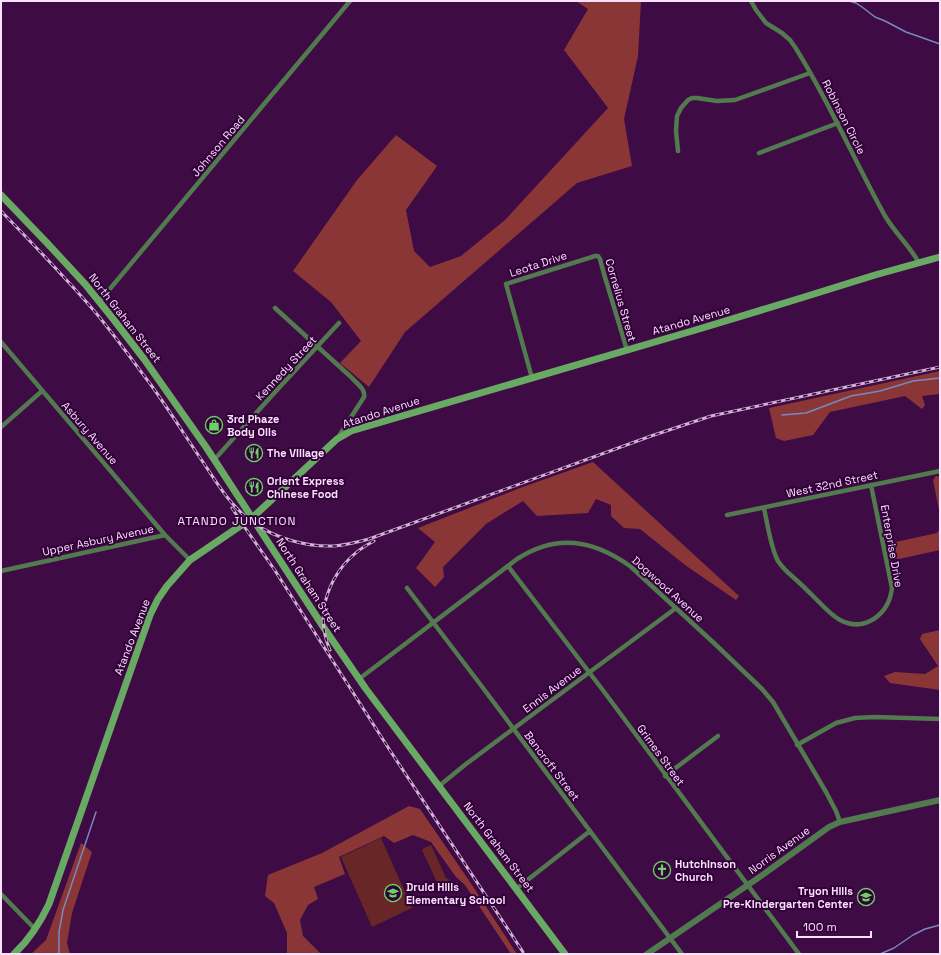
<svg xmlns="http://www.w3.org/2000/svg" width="941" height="955" viewBox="0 0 941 955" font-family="'Space Grotesk',sans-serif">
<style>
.green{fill:#682627}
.forest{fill:#8a3636}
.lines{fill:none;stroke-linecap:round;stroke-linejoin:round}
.stream{stroke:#7888c0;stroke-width:1.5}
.minor{stroke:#527a4f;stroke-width:4.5}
.tertiary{stroke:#527a4f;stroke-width:6}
.secondary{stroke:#68a963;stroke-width:7}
.rail-casing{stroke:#d0b2d4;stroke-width:3}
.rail{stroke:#33003a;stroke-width:1.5;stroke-dasharray:4.5;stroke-linecap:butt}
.labels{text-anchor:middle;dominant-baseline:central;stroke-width:4;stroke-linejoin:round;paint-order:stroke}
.street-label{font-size:11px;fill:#f9e1fc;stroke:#33003a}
.poi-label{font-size:11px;font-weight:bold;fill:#f9e1fc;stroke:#33003a;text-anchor:start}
.neighbourhood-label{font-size:12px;letter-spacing:1px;fill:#f9e1fc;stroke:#33003a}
</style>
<rect width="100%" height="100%" fill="#3e0b44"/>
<path class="green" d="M 381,838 L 412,908 L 372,927 L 341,857 Z
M 431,845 L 446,878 L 449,880 L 453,888 L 442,893 L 422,850 L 424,848 Z"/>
<path class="forest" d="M 576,1 L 641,1 L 638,56 L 624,119 L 632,166 L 577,183 L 405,332 L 369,387 L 340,363 L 361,341 L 331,302 L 293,271 L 357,180 L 396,135 L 437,166 L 406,210 L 414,251 L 430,267 L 461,256 L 505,220 L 608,108 L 564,50 L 588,9 Z
M 940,371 L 940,394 L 922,396 L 925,405 L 922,409 L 905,396 L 830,412 L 813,435 L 784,441 L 776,438 L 769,408 Z
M 593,462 L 739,596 L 736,600 L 685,565 L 640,529 L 624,528 L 611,516 L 611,505 L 596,499 L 588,513 L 537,516 L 523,501 L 486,524 L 443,567 L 444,577 L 435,587 L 416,568 L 435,542 L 418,528 L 520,488 Z
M 936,476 L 940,477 L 940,515 L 933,480 Z
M 940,528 L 940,550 L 899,559 L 893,558 L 889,549 L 891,543 L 937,533 Z
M 940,630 L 940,690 L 890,683 L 884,676 L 895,672 L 925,674 L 938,666 L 920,639 L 922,634 Z
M 409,806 L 420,809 L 470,882 L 517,954 L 511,954 L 465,885 L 456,877 L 431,842 L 413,835 L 394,843 L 384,836 L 339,857 L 345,874 L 314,887 L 318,899 L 308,905 L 300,920 L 303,936 L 321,954 L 287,954 L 287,933 L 274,903 L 265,896 L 268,875 L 322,853 Z
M 81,843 L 92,852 L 72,913 L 67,943 L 70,954 L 31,954 L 46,940 Z"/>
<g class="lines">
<path class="stream" d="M 849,1 L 856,3 L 862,7 L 875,17 L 885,21 L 906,32 L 940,44
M 782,415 L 806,413 L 851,396 L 880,391 L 913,381 L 940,378
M 59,954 L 59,932 L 63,910 L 96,812
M 880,954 L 894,948 L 913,935 L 925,929 L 940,925"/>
<path class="minor" d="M 751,1 L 756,10 L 766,23 L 782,33 L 790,40 L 795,47 C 829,101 854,160 885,216 C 895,233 910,246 919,263
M 678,151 L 676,131 L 677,116 L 681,108 L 688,100 L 692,98 L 697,98 L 717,101 L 735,100 L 810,73
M 759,153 L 838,123
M 99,302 L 350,1
M 275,308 L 351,377 C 356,383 366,389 364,397 L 339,436
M 1,342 L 165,535
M 532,378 L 506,284 L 595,256 L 598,256 L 600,259 L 604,274 L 627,350
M 1,427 L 42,391
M 214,460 L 276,391 L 339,323
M 764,508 C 767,522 771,549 778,561 C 782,567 787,572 793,577 C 801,584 809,592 817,600 C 824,607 831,615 840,620 C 865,633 889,614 892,588 L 871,485
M 727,515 L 940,471
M 508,566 L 605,693 L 799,954
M 1,571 L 165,535 L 190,560
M 407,588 L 480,684 L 682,954
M 359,679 L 517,559 C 557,533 593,540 630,566 L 715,644 L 762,689 L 773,702 L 826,792 L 836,811 L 840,822
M 797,745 L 836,723 L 855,718 L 874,717 L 940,719
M 665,776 L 718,736
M 439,786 L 466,764 L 676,608
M 516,889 L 590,831
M 1,894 L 35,929"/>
<path class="tertiary" d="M 647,954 L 761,876 L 829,827 L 840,822 L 940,800"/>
<path class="secondary" d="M 1,195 L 48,244 L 85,284 L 114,320 L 144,359 L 206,447 L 324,628 L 366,689 L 565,954
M 14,954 C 29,940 40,923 49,904 L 150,615 L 158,599 L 167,586 L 190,560 L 252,518 L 337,439 L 351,431 L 699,329 L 801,298 L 875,275 L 940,257"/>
<g class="rail-casing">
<path id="rail" d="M 1,211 C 33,244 66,278 96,313 C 115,336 133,361 151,385 C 170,411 187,439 205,465 C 218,485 231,506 251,521 C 274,538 305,547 334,546 C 346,545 358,542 369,539 L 651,436 L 711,416 L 940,367
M 232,508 L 243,525 L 274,569 L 391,752 L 523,952
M 330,650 C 311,607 335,561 374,541"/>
</g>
<use href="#rail" class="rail"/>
</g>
<defs>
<g id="shop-ring" transform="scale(0.9)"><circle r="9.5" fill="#33003a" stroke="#6ad364" stroke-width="1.5"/><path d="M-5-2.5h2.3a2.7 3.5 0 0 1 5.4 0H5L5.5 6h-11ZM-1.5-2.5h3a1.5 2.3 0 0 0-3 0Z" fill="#6ad364"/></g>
<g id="restaurant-ring" transform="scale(0.9)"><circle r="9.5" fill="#33003a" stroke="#6ad364" stroke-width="1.5"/><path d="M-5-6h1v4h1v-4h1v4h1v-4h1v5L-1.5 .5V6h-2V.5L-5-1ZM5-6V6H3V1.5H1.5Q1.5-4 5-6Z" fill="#6ad364"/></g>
<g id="church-ring" transform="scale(0.9)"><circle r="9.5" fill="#33003a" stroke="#6ad364" stroke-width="1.5"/><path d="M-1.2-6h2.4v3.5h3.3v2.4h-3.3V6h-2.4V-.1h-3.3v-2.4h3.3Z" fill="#6ad364"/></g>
<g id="school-ring" transform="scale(0.9)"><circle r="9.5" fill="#33003a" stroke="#6ad364" stroke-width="1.5"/><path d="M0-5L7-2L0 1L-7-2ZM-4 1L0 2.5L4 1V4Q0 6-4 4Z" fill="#6ad364"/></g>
</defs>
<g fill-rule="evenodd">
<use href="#shop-ring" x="214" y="425"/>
<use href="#restaurant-ring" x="254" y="453"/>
<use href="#restaurant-ring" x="254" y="487"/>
<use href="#church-ring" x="662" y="870"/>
<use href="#school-ring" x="393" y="893"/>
<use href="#school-ring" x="866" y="897"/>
</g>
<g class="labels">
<g class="street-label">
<text transform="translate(844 117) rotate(63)">Robinson Circle</text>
<text transform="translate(218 146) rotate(-50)">Johnson Road</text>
<text transform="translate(538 264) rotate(-18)">Leota Drive</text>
<text transform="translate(621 300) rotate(74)">Cornelius Street</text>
<text transform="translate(125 318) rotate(52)">North Graham Street</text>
<text transform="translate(691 320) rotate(-16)">Atando Avenue</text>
<text transform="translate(286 368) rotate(-47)">Kennedy Street</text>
<text transform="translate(381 412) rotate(-18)">Atando Avenue</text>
<text transform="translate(90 433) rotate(49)">Asbury Avenue</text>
<text transform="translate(832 484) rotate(-12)">West 32nd Street</text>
<text transform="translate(98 540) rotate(-12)">Upper Asbury Avenue</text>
<text transform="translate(892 546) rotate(80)">Enterprise Drive</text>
<text transform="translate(309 585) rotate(57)">North Graham Street</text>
<text transform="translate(668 589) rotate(42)">Dogwood Avenue</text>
<text transform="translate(132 637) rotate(-69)">Atando Avenue</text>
<text transform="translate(552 689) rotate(-37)">Ennis Avenue</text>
<text transform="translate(661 755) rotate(54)">Grimes Street</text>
<text transform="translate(552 766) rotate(53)">Bancroft Street</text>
<text transform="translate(499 847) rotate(53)">North Graham Street</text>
<text transform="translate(779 850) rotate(-36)">Norris Avenue</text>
</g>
<g class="poi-label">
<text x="227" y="419">3rd Phaze<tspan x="227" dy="13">Body Oils</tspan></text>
<text x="267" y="453">The Village</text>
<text x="267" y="481">Orient Express<tspan x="267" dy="13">Chinese Food</tspan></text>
<text x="675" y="864">Hutchinson<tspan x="675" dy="13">Church</tspan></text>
<text x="406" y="887">Druid Hills<tspan x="406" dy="13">Elementary School</tspan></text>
<text x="853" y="891" text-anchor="end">Tryon Hills<tspan x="853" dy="13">Pre-Kindergarten Center</tspan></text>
</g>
<g class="neighbourhood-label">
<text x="237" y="521">ATANDO JUNCTION</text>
</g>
</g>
<rect width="941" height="955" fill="none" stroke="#f9e1fc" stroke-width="4"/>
<path d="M797 931v6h74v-6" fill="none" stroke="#f9e1fc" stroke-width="2"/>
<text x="803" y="931" font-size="12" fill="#f9e1fc" stroke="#33003a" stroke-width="3" paint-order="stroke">100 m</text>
</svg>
